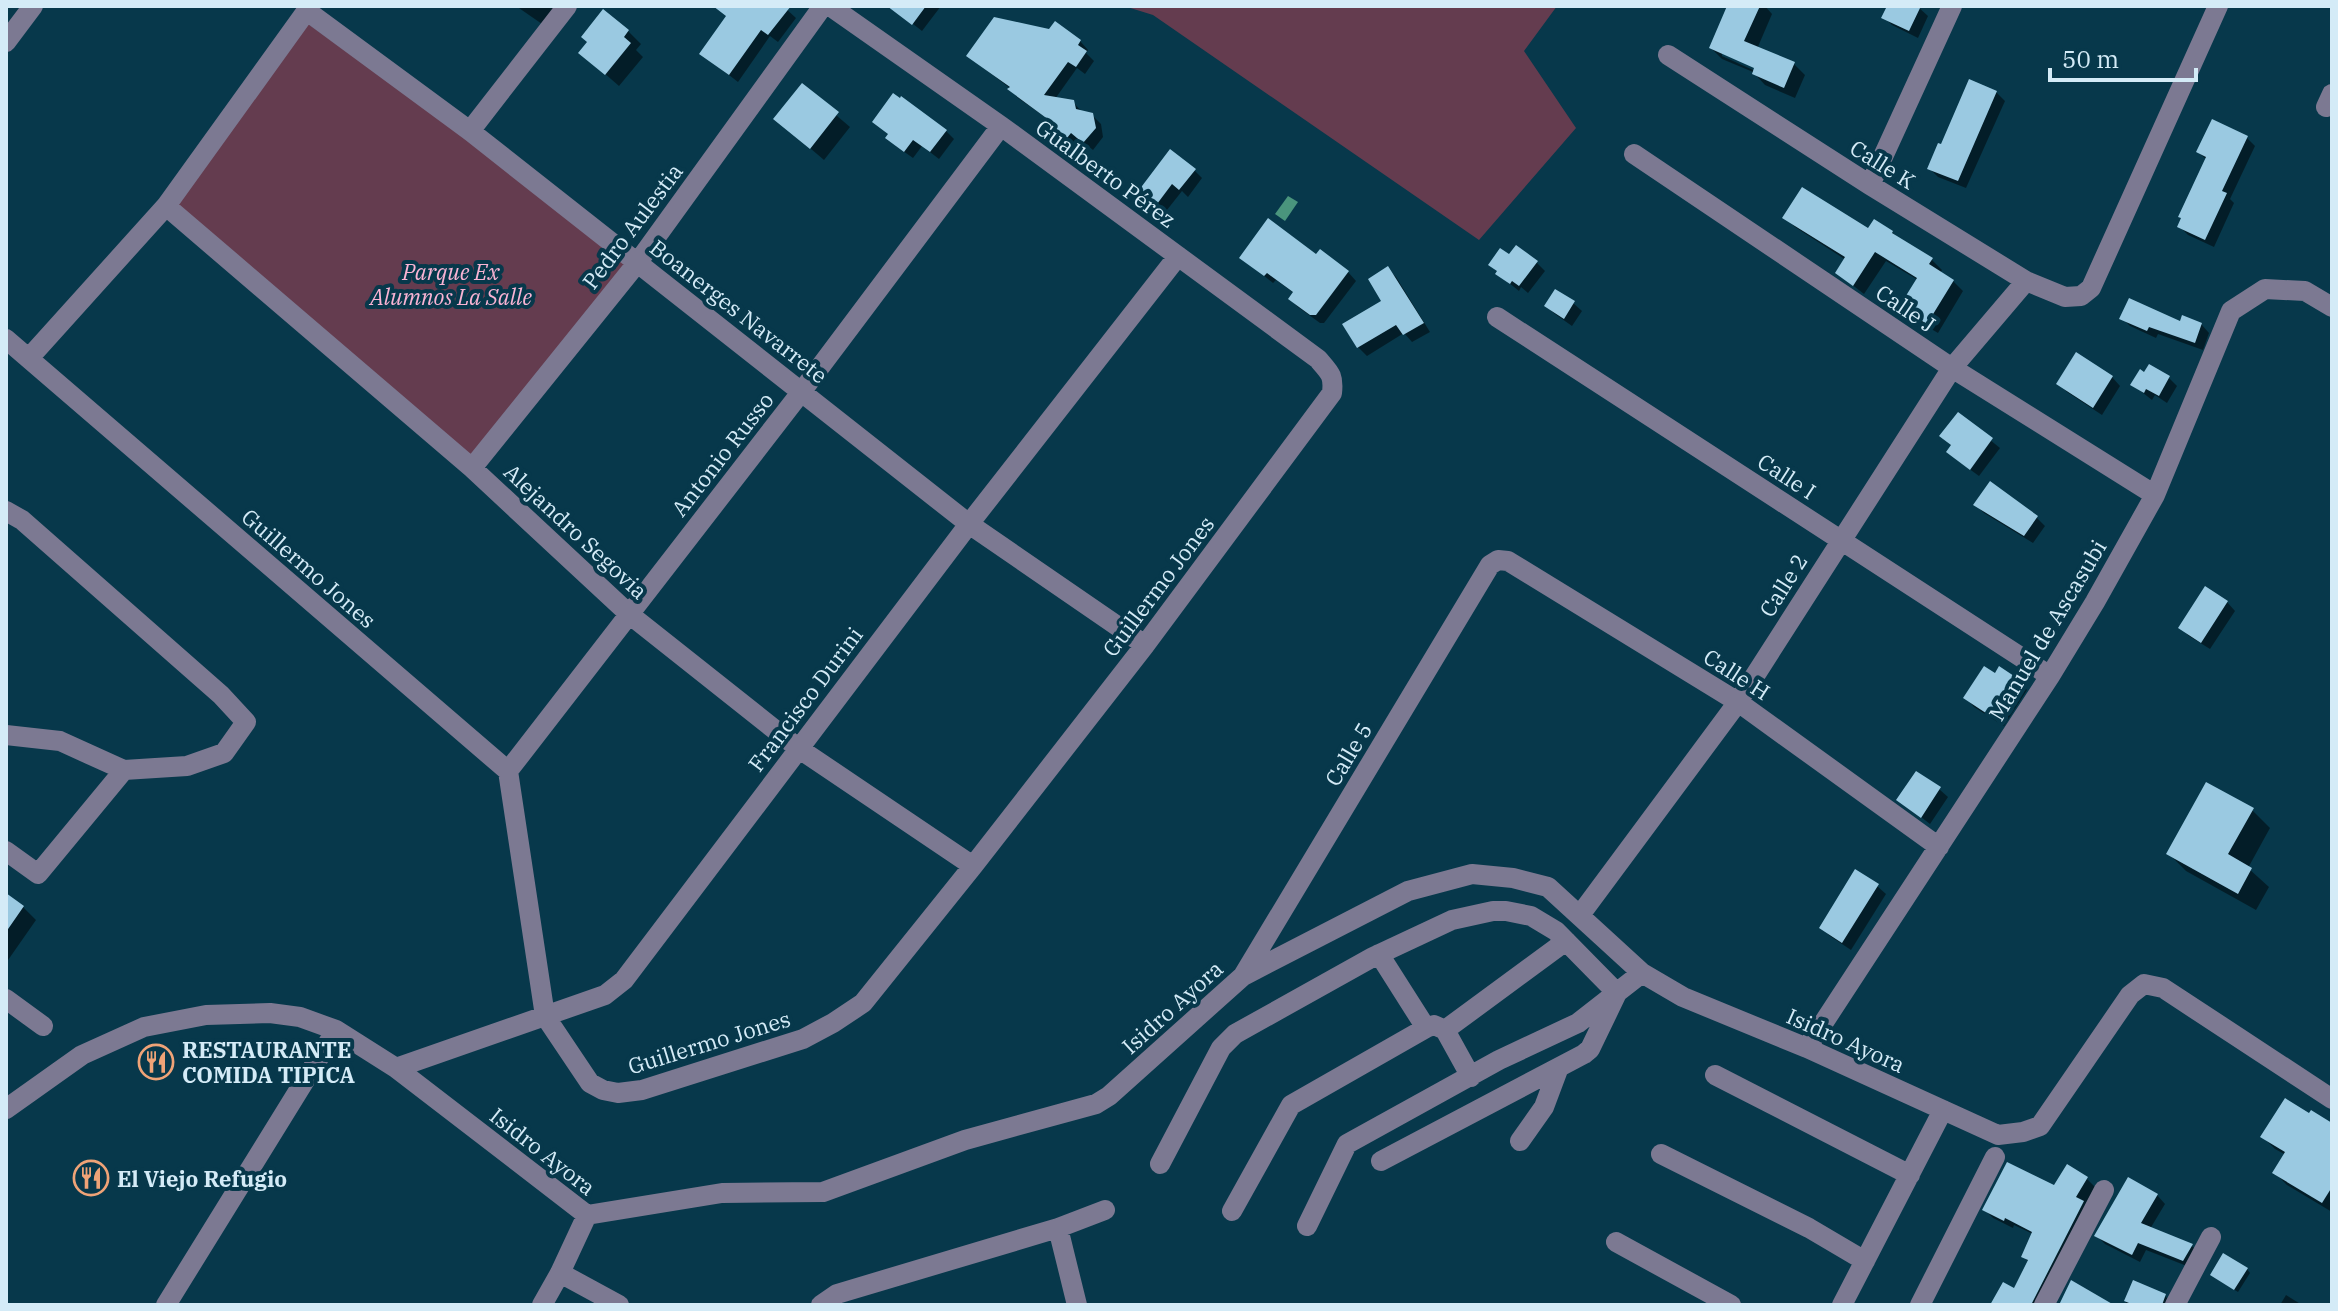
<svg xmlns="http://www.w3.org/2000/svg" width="2338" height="1311" viewBox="0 0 2338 1311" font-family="'IBM Plex Serif',serif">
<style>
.green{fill:#643c4f}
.water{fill:#4a957d}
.shadow{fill:#0007;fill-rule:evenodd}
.building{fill:#9ac9e1}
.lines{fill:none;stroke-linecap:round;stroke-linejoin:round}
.minor{stroke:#7c7992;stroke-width:20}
.labels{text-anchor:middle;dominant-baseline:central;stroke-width:8;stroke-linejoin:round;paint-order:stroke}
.street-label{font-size:22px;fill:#d4ebf7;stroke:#07384b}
.park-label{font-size:22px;font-style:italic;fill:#fab4d4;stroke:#07384b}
.poi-label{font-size:22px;font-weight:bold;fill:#d4ebf7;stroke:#07384b;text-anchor:start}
</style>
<rect width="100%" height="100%" fill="#07384b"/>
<path class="green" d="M 1124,6 L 1557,6 L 1524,51 L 1576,128 L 1479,240 L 1153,15 Z
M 307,23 L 638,262 L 472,468 L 166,206 Z"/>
<path class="water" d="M 1288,196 L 1298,202 L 1285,221 L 1275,214 Z"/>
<path class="shadow" d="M 516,6 L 555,6 L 542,24 Z
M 723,6 L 783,6 L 796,18 L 778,42 L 770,36 L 738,82 L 702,54 L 728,17 Z
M 890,6 L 941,6 L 922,31 Z
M 1729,6 L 1765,6 L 1772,14 L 1757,49 L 1794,64 L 1805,75 L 1795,98 L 1765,85 L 1753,72 L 1722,59 L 1711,48 ZM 1722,52 L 1764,70 L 1762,74 L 1722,56 Z
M 1889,6 L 1917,6 L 1928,16 L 1918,38 L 1892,25 L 1884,17 Z
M 628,31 L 641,44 L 636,50 L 643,57 L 619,86 L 581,53 Z
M 1080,41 L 1088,50 L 1086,53 L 1094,61 L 1085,74 L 1077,68 L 1055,99 L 1073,102 L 1083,113 L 1092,115 L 1101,124 L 1103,137 L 1093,150 L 1081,140 L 1076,145 L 1058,131 L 1051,121 L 1018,98 L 1011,89 L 968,56 Z
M 802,86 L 850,127 L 824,160 L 776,119 Z
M 1996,92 L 2005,101 L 1966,188 L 1938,177 L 1930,169 L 1943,147 Z
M 900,100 L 946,131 L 954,139 L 939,159 L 922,146 L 913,158 L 896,146 Z
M 2247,138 L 2255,146 L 2230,199 L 2234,203 L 2214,247 L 2188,235 L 2180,227 L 2207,160 L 2198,152 Z
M 1194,170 L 1202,178 L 1188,197 L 1182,191 L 1163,215 L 1138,194 Z
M 1785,217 L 1869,231 L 1892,232 L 1900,240 L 1932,260 L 1942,270 L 1940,273 L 1953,281 L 1963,291 L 1938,333 L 1911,317 L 1902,307 L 1918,280 L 1886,261 L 1864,294 L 1837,273 L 1846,260 L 1795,227 Z
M 1317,256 L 1348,272 L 1356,281 L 1324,323 L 1320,323 L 1298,307 L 1290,299 L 1294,293 L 1276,280 L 1273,283 L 1242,258 Z
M 1510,257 L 1537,263 L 1545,271 L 1528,293 L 1521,287 L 1519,291 L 1498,274 Z
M 1388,269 L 1396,277 L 1430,332 L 1412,342 L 1404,333 L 1367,356 L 1358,347 L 1384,301 Z
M 1573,303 L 1582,311 L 1572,326 L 1555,314 L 1546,306 Z
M 2122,318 L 2201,324 L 2209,333 L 2203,350 L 2158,334 L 2156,338 L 2130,326 Z
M 2112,377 L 2120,386 L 2102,415 L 2067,392 L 2059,384 Z
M 2169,378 L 2177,386 L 2167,403 L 2155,395 L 2152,400 L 2133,385 Z
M 1958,414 L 2000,448 L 1979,476 L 1957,460 L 1953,447 L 1941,436 Z
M 1976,505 L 2036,517 L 2045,526 L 2033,543 L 1984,513 Z
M 2227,602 L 2235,611 L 2210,649 L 2189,636 L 2180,627 Z
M 1995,676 L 2019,682 L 2027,690 L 2004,726 L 1974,707 L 1966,698 Z
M 1939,789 L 1948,797 L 1930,824 L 1899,800 Z
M 2252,810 L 2270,828 L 2248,868 L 2269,887 L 2256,910 L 2186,871 L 2169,854 Z
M 1877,886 L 1886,894 L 1851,950 L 1830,936 L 1822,928 Z
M 6,896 L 23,907 L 36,920 L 6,963 Z
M 2332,1125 L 2332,1212 L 2287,1185 L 2275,1173 L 2286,1155 L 2275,1149 L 2263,1137 Z
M 2087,1179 L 2095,1187 L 2085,1205 L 2091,1211 L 2042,1305 L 1993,1305 L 2015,1291 L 2029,1262 L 2023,1256 L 2033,1234 L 2014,1225 L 2013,1228 L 1993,1218 L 1985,1210 Z
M 2157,1195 L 2165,1204 L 2150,1229 L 2192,1246 L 2200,1254 L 2192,1268 L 2146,1250 L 2140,1262 L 2105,1244 L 2097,1236 Z
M 2247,1269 L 2250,1273 L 2238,1292 L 2217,1279 Z
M 2134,1283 L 2165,1296 L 2174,1305 L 2125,1305 Z
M 2286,1295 L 2302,1305 L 2280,1305 Z"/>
<path class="building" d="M 713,6 L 791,6 L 768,35 L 761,30 L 729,75 L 699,54 L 726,16 Z
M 887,6 L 926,6 L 912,25 Z
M 1727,6 L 1760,6 L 1744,41 L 1795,62 L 1784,88 L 1752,74 L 1754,68 L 1709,48 Z
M 1887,6 L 1921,6 L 1909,31 L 1881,18 Z
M 603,9 L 629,30 L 624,37 L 631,43 L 605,75 L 578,53 L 587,42 L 581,37 Z
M 994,17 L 1049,29 L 1055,21 L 1081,40 L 1078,45 L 1087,51 L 1076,67 L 1068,62 L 1044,95 L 1074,100 L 1076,109 L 1093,113 L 1096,128 L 1083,143 L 1071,133 L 1067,138 L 1047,122 L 1049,120 L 1007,89 L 1010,87 L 966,56 Z
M 1969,79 L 1997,91 L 1958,181 L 1927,169 L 1938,143 L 1941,144 Z
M 802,83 L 839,112 L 810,149 L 773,119 Z
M 893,93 L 900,98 L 901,96 L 947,130 L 930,152 L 913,140 L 904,152 L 885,138 L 888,134 L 872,122 Z
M 2212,119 L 2248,136 L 2222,191 L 2227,193 L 2205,240 L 2177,227 L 2181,218 L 2178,217 L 2206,157 L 2196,152 Z
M 1170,149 L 1196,169 L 1179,190 L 1172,184 L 1154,208 L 1136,194 Z
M 1802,187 L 1868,228 L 1874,219 L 1893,231 L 1892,233 L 1933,258 L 1929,264 L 1954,280 L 1927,324 L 1899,307 L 1917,278 L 1875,252 L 1853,286 L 1835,273 L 1845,257 L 1782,218 Z
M 1268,218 L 1316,254 L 1320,249 L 1349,271 L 1316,315 L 1310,315 L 1288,299 L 1293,292 L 1267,273 L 1264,276 L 1239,258 Z
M 1516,245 L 1538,261 L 1519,286 L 1512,281 L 1510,284 L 1495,274 L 1497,271 L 1488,265 L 1500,248 L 1509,254 Z
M 1388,266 L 1424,323 L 1403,335 L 1396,325 L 1357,348 L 1342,324 L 1381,301 L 1368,279 Z
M 1555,289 L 1575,301 L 1564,319 L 1544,306 Z
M 2129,298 L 2180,321 L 2182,315 L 2202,323 L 2195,343 L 2149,327 L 2147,331 L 2119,319 Z
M 2076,352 L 2113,376 L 2093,408 L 2056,384 Z
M 2149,364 L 2170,376 L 2159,396 L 2146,389 L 2144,393 L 2130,385 L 2140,369 L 2144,372 Z
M 1958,412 L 1993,438 L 1970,470 L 1946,452 L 1951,445 L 1939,436 Z
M 1990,481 L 2038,516 L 2024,536 L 1973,505 Z
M 2205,586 L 2228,601 L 2201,643 L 2178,628 Z
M 1984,666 L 1995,673 L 1999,666 L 2020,680 L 1995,719 L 1963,698 Z
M 1916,771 L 1941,787 L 1921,818 L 1896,800 Z
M 2206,782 L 2254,808 L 2228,854 L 2252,868 L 2238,894 L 2166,854 Z
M 1855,869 L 1879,884 L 1842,943 L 1819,928 Z
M 6,893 L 24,906 L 6,932 Z
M 2285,1098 L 2309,1113 L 2311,1110 L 2332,1123 L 2332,1187 L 2322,1203 L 2272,1173 L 2285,1152 L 2260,1137 Z
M 2007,1162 L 2054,1185 L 2067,1164 L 2088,1177 L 2076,1197 L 2084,1201 L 2031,1305 L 1990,1305 L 2003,1282 L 2014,1288 L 2028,1260 L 2021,1257 L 2032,1232 L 2005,1218 L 2004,1221 L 1982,1210 Z
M 2128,1177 L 2158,1194 L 2141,1223 L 2193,1244 L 2183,1261 L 2138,1243 L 2132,1255 L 2094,1236 Z
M 2223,1253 L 2248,1268 L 2234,1290 L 2210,1275 Z
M 2071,1280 L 2114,1305 L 2059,1305 Z
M 2133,1280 L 2166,1294 L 2162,1305 L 2134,1305 L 2124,1301 Z"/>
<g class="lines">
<path class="minor" d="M 307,11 L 470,131 L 969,524 L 1145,645
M 6,42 L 33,6
M 1668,55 L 1870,185 L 2026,281 L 2065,297 L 2081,296 L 2091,288 L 2218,6
M 2326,107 L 2332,94
M 470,131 L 567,6
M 1634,154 L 1952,368 L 2155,495
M 1870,185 L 1952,6
M 166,206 L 472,468 L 629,614 L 798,748 L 973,866
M 1497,317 L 2050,676
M 6,339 L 508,771 L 545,1016 L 590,1083 L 603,1090 L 618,1093 L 642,1090 L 803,1039 L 833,1023 L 863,1003 L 973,866 L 1145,645 L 1332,393 C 1334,375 1330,373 1318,359 L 1001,126 L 830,6
M 29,358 L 166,206 L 310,6
M 472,468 L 638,262 L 823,6
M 6,511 L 22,520 L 221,695 L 246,722 L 224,753 L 187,766 L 124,770 L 60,741 L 6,735
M 508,771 L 802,391 L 1001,126
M 6,851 L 38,874 L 124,770
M 1580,915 L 1738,702 L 1952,368 L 2026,281
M 1379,954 L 1426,1028
M 1243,976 L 1490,565 L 1498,560 L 1508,561 L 1738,702 L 1939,847
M 6,999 L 43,1026
M 1445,1030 L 1566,941
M 1807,1048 L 2050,676 L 2095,602 L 2155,495 L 2231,311 L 2265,289 L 2305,291 L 2332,307
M 396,1068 L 605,995 L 624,980 L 969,524 L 1178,256
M 1715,1075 L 1910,1175
M 6,1109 L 82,1055 L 144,1027 L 206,1015 L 270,1013 L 300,1017 L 336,1030 L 396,1068 L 587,1215 L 722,1193 L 823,1192 L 965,1140 L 1096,1104 L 1109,1096 L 1243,976 L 1408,891 L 1472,874 L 1513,878 L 1548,887 L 1642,973 L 1683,997 L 1807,1048 L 1998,1135 L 2023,1132 L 2040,1126 L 2130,995 L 2144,984 L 2163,988 L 2332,1099
M 1520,1141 L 1544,1107 L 1559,1067
M 1661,1154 L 1809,1228 L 1865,1261
M 1160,1164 L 1221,1048 L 1235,1034 L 1373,957 L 1452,920 L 1493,911 L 1506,911 L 1531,916 L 1556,931 L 1617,993 L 1590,1049 L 1584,1054 L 1381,1161
M 1232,1211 L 1291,1105 L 1426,1028 L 1434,1025 L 1445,1030 L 1471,1077
M 1307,1226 L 1347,1144 L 1499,1060 L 1578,1023 L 1642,973
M 1058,1228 L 1077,1305
M 1616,1242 L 1731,1305
M 560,1273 L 619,1305
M 166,1305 L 336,1030
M 542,1305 L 560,1273 L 587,1215
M 821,1305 L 837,1294 L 1058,1228 L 1105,1210
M 1842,1305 L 1943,1110
M 1920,1305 L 1995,1157
M 2044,1305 L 2104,1190
M 2175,1305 L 2211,1237"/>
</g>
<defs>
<g id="restaurant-ring" transform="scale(1.8)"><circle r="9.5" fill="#07384b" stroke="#efa377" stroke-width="1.5"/><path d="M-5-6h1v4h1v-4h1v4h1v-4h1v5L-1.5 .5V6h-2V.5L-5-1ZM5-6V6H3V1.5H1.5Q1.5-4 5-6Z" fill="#efa377"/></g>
</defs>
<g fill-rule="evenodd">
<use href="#restaurant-ring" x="156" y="1062"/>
<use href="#restaurant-ring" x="91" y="1178"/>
</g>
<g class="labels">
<g class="street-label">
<text transform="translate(1883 164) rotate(32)">Calle K</text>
<text transform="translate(1106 173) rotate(36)">Gualberto Pérez</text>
<text transform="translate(632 226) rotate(-53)">Pedro Aulestia</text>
<text transform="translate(1906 308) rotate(34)">Calle J</text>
<text transform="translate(739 311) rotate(38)">Boanerges Navarrete</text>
<text transform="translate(722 454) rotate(-52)">Antonio Russo</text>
<text transform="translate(1787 476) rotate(33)">Calle I</text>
<text transform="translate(576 531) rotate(43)">Alejandro Segovia</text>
<text transform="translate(309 568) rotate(41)">Guillermo Jones</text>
<text transform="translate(1783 585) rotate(-58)">Calle 2</text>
<text transform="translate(1158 586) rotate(-53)">Guillermo Jones</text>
<text transform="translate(2047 630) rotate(-59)">Manuel de Ascasubi</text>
<text transform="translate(1737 674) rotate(33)">Calle H</text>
<text transform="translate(805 699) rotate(-53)">Francisco Durini</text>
<text transform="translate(1348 754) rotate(-59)">Calle 5</text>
<text transform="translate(1172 1007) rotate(-42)">Isidro Ayora</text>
<text transform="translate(1846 1040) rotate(24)">Isidro Ayora</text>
<text transform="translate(709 1042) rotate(-17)">Guillermo Jones</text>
<text transform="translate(543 1151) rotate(38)">Isidro Ayora</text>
</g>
<g class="park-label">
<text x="451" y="271">Parque Ex<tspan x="451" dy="25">Alumnos La Salle</tspan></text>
</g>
<g class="poi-label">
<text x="182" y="1049">RESTAURANTE<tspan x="182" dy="25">COMIDA TIPICA</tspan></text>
<text x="117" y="1178">El Viejo Refugio</text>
</g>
</g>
<rect width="2338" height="1311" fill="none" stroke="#d4ebf7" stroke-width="16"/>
<path d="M2050 68v12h146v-12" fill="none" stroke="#d4ebf7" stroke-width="4"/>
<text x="2062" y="68" font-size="24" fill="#d4ebf7" stroke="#07384b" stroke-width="6" paint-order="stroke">50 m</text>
</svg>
